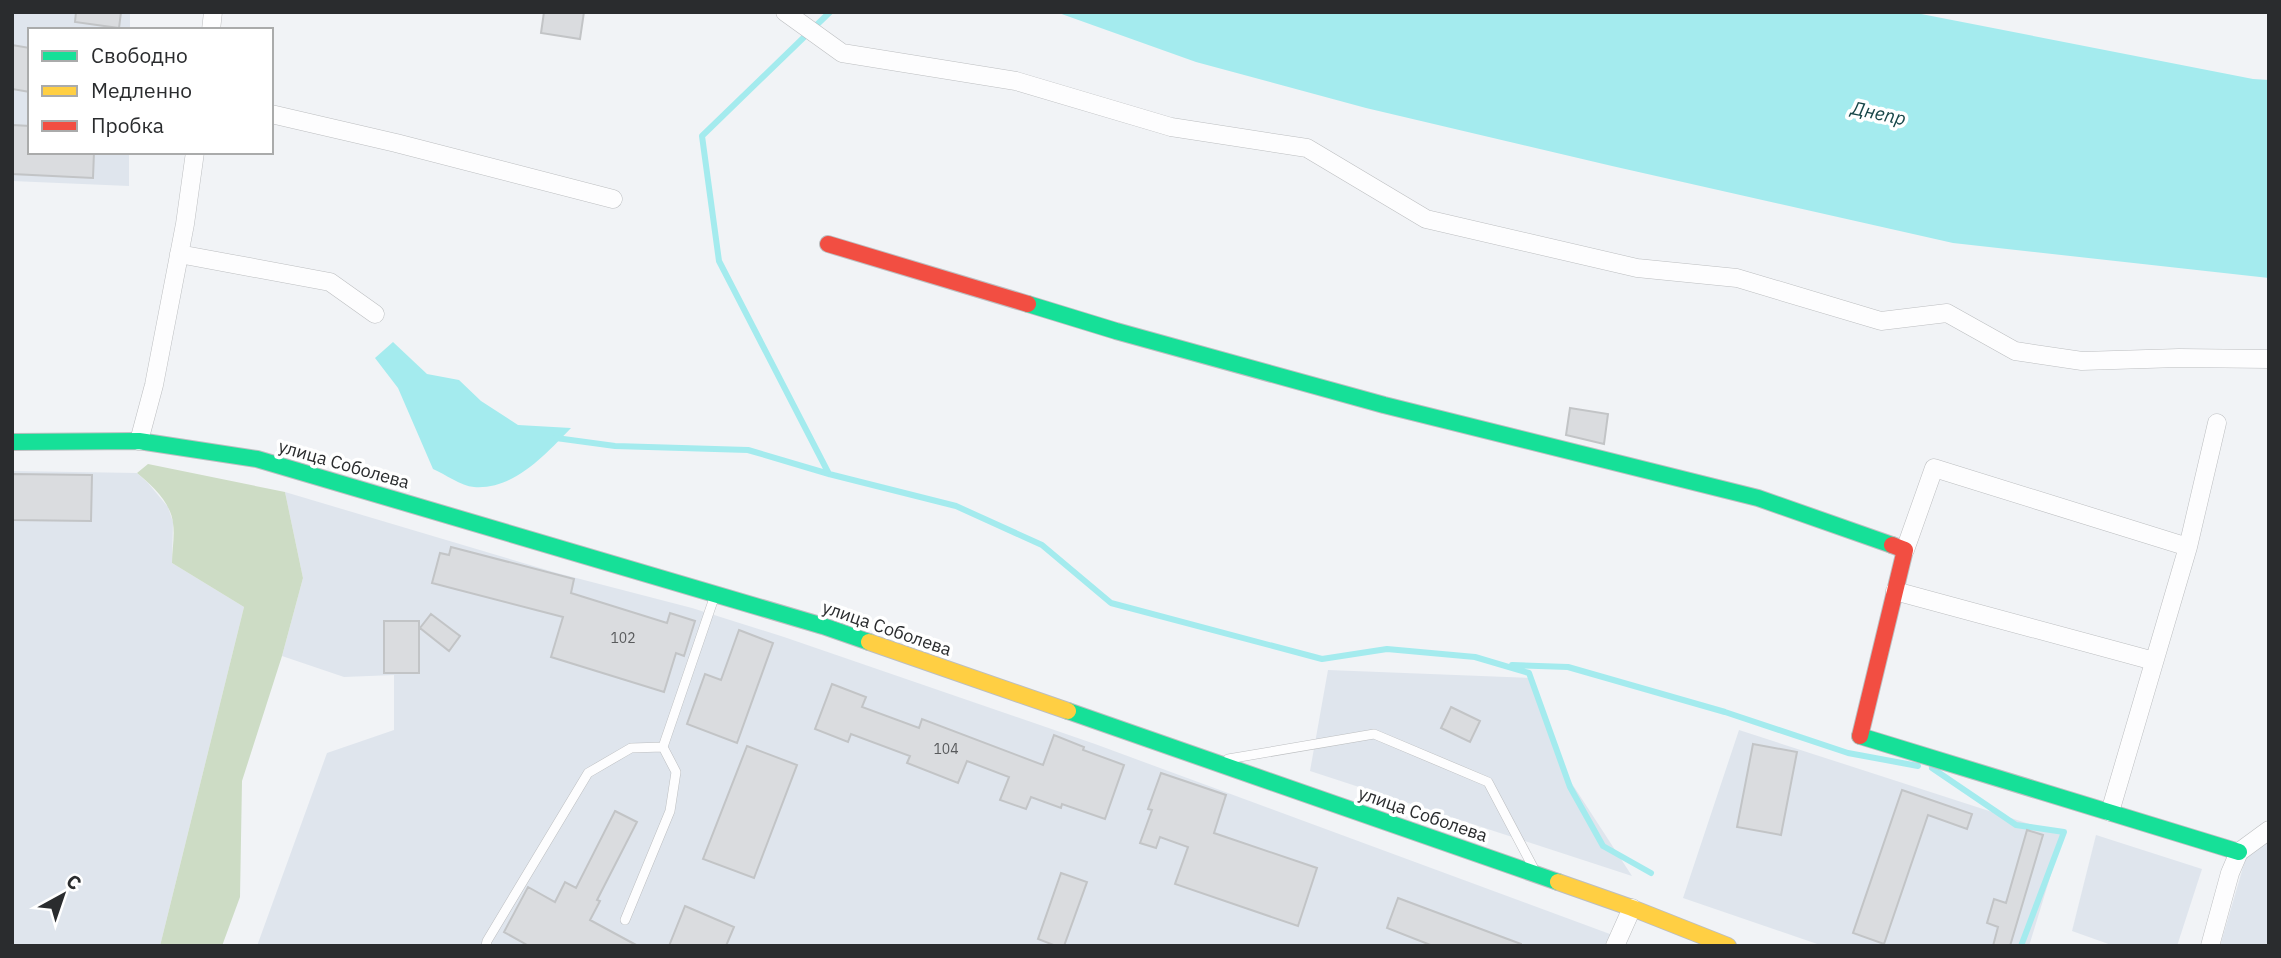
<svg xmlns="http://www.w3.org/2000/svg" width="2281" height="958" viewBox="0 0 2281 958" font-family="'IBM Plex Sans',sans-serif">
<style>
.built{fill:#dfe5ed}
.green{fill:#cddcc5}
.water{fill:#a4ebee}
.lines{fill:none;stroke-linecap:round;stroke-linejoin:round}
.stream{stroke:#a4ebee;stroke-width:6}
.building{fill:#dadcdf;stroke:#c2c4c6;stroke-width:2}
.lane-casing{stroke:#bcbec0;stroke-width:10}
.street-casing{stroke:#bcbec0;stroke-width:19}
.fast-casing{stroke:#bcbec0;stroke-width:18}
.slow-casing{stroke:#bcbec0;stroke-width:18}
.jam-casing{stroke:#bcbec0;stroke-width:18}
.lane{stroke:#fdfdfe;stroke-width:9}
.street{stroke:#fdfdfe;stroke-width:18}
.fast{stroke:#16e098;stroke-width:16}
.slow{stroke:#ffcf43;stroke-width:16}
.jam{stroke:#f24e42;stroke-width:16}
.labels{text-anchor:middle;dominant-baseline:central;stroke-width:7;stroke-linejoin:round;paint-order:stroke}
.number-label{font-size:14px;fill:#585a5c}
.street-label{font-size:18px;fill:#2a2c2e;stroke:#fff}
.water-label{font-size:19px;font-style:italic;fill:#184648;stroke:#fff}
</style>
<rect width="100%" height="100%" fill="#f1f3f6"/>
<path class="built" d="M 12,12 L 130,12 L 130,30 L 30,30 L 30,152 L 129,152 L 129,186 L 12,181 Z
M 12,471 L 137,473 L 148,483 L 168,507 L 173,522 L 172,563 L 244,607 L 160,946 L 12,946 Z
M 285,492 L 557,573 L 692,608 L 784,637 L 1095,744 L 1618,937 L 1613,946 L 257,946 L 327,753 L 394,730 L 394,675 L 344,677 L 282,656 L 303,578 Z
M 1328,670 L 1533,678 L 1567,776 L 1632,876 L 1310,771 Z
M 1739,730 L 2063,835 L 2029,946 L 1823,946 L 1683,898 Z
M 2269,830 L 2269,946 L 2220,946 L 2251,840 Z
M 2096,835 L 2202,869 L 2177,946 L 2114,946 L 2072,931 Z"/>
<path class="green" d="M 148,464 L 285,492 L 303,578 L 282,656 L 242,781 L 240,897 L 222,946 L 160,946 L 244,607 L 172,563 C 172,550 175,536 173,523 C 171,503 152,485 137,473 Z"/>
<path class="water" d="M 1056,12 L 1911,12 L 2253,79 L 2269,80 L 2269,278 L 1953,243 L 1612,166 L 1366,108 L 1196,62 Z
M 393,342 L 427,374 L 459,380 L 481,401 L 518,425 L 571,428 C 546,454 514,490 474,487 C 461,486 445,474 433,469 L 398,388 L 375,358 Z"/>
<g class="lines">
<path class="stream" d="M 556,438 L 615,446 L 748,450 L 829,474 L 956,506 L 1042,545 L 1111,603 L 1322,659 L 1387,649 L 1475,657 L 1529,673 L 1570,787 L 1603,846 L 1651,873
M 829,474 L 719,261 L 702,136 L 830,12
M 1512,665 L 1568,667 L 1725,712 L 1848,753 L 1918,766
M 1932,768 L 2016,825 L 2064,832 L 2021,946"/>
</g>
<path class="building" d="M 76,12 L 121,12 L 119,28 L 75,22 Z
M 544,12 L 584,12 L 580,39 L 541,33 Z
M 12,45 L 30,48 L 30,92 L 12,89 Z
M 12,125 L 30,126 L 30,152 L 94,152 L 93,178 L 12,174 Z
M 1570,408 L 1608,414 L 1604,444 L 1566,435 Z
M 12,474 L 92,475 L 91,521 L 12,520 Z
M 451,547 L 574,579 L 571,593 L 667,623 L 670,613 L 695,621 L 684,656 L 676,653 L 664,692 L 551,657 L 563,617 L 432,583 L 440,553 L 449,555 Z
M 431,614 L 460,636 L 449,651 L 420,628 Z
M 384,621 L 419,621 L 419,673 L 384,673 Z
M 739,630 L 773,643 L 737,743 L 687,724 L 705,674 L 721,680 Z
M 832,684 L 866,697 L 862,707 L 919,728 L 922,719 L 1043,765 L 1054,735 L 1084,747 L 1083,750 L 1124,765 L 1105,819 L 1062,804 L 1061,808 L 1031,797 L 1026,809 L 1000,800 L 1009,777 L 967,761 L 958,783 L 907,763 L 910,756 L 851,734 L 848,742 L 815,729 Z
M 1451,707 L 1480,721 L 1470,742 L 1441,728 Z
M 1753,744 L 1797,752 L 1781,835 L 1737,827 Z
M 747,746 L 797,765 L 754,878 L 703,859 Z
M 1161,773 L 1226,795 L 1214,833 L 1317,868 L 1298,926 L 1175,884 L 1188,847 L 1160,837 L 1156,848 L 1140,843 L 1152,810 L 1148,809 Z
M 1902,790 L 1972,814 L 1967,829 L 1928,815 L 1884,944 L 1853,933 Z
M 615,811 L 637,822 L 597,900 L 600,901 L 590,920 L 638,946 L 529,946 L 504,932 L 528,887 L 555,902 L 565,882 L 576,888 Z
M 2027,830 L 2043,835 L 2010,946 L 1993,946 L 1998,927 L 1987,923 L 1994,899 L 2006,903 Z
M 1061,873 L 1087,882 L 1064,946 L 1056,946 L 1038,939 Z
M 1398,898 L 1521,944 L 1521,946 L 1433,946 L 1387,928 Z
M 685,906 L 734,927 L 726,946 L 669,946 Z"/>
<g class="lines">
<g class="lane-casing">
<path id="lane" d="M 1228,759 L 1374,734 L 1488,782 L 1533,867
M 625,920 L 670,811 L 676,772 L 663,747
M 486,946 L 487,941 L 588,773 L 631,748 L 663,747 L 715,595"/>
</g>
<g class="street-casing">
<path id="street" d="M 785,12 L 842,53 L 1016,81 L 1171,127 L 1307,148 L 1426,219 L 1637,268 L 1737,278 L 1881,321 L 1947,313 L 2015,351 L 2082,361 L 2179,358 L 2269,359
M 211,30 L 213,12
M 271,114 L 396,143 L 613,199
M 179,254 L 330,282 L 375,314
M 139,441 L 154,385 L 185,224 L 195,152
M 2188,547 L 2217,423
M 1905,550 L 1934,468 L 2188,547 L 2110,812
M 1895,591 L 2154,661
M 1615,946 L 1632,908
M 2210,946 L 2230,873 L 2239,852 L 2269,830"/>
</g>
<g class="fast-casing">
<path id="fast" d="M 1028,304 L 1116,331 L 1384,405 L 1758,498 L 1892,545
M 12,442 L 139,441 L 257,459 L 823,626 L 869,642
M 1068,711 L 1558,882
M 1860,736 L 2239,852"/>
</g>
<g class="slow-casing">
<path id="slow" d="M 869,642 L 1068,711
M 1558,882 L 1632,908 L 1728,946"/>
</g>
<g class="jam-casing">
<path id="jam" d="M 828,244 L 1028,304
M 1860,736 L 1905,550 L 1892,545"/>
</g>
<use href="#lane" class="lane"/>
<use href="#street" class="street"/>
<use href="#fast" class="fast"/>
<use href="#slow" class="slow"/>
<use href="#jam" class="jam"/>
</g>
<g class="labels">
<g class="number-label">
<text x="623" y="638">102</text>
<text x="946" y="749">104</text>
</g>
<g class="street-label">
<text transform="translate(344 464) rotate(16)">улица Соболева</text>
<text transform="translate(887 628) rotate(19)">улица Соболева</text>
<text transform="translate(1423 814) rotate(19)">улица Соболева</text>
</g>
<g class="water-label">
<text transform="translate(1879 113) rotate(12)">Днепр</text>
</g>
</g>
<rect width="2281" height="958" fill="none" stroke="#2a2c2e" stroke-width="28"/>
<rect x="28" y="28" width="245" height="126" fill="#ffffff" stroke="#aaabab" stroke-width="2"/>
<rect x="42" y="51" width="35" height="10" fill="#16e098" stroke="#aaabab" stroke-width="2"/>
<text x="91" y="63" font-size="21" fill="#2a2c2e">Свободно</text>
<rect x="42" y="86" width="35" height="10" fill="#ffcf43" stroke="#aaabab" stroke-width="2"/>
<text x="91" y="98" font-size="21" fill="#2a2c2e">Медленно</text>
<rect x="42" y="121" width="35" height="10" fill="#f24e42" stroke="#aaabab" stroke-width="2"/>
<text x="91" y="133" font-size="21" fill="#2a2c2e">Пробка</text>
<g transform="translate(63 895) rotate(40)" stroke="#ffffff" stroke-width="5" paint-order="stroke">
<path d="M0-5L12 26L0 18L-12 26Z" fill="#2a2c2e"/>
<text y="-10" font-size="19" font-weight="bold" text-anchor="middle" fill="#2a2c2e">С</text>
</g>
</svg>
